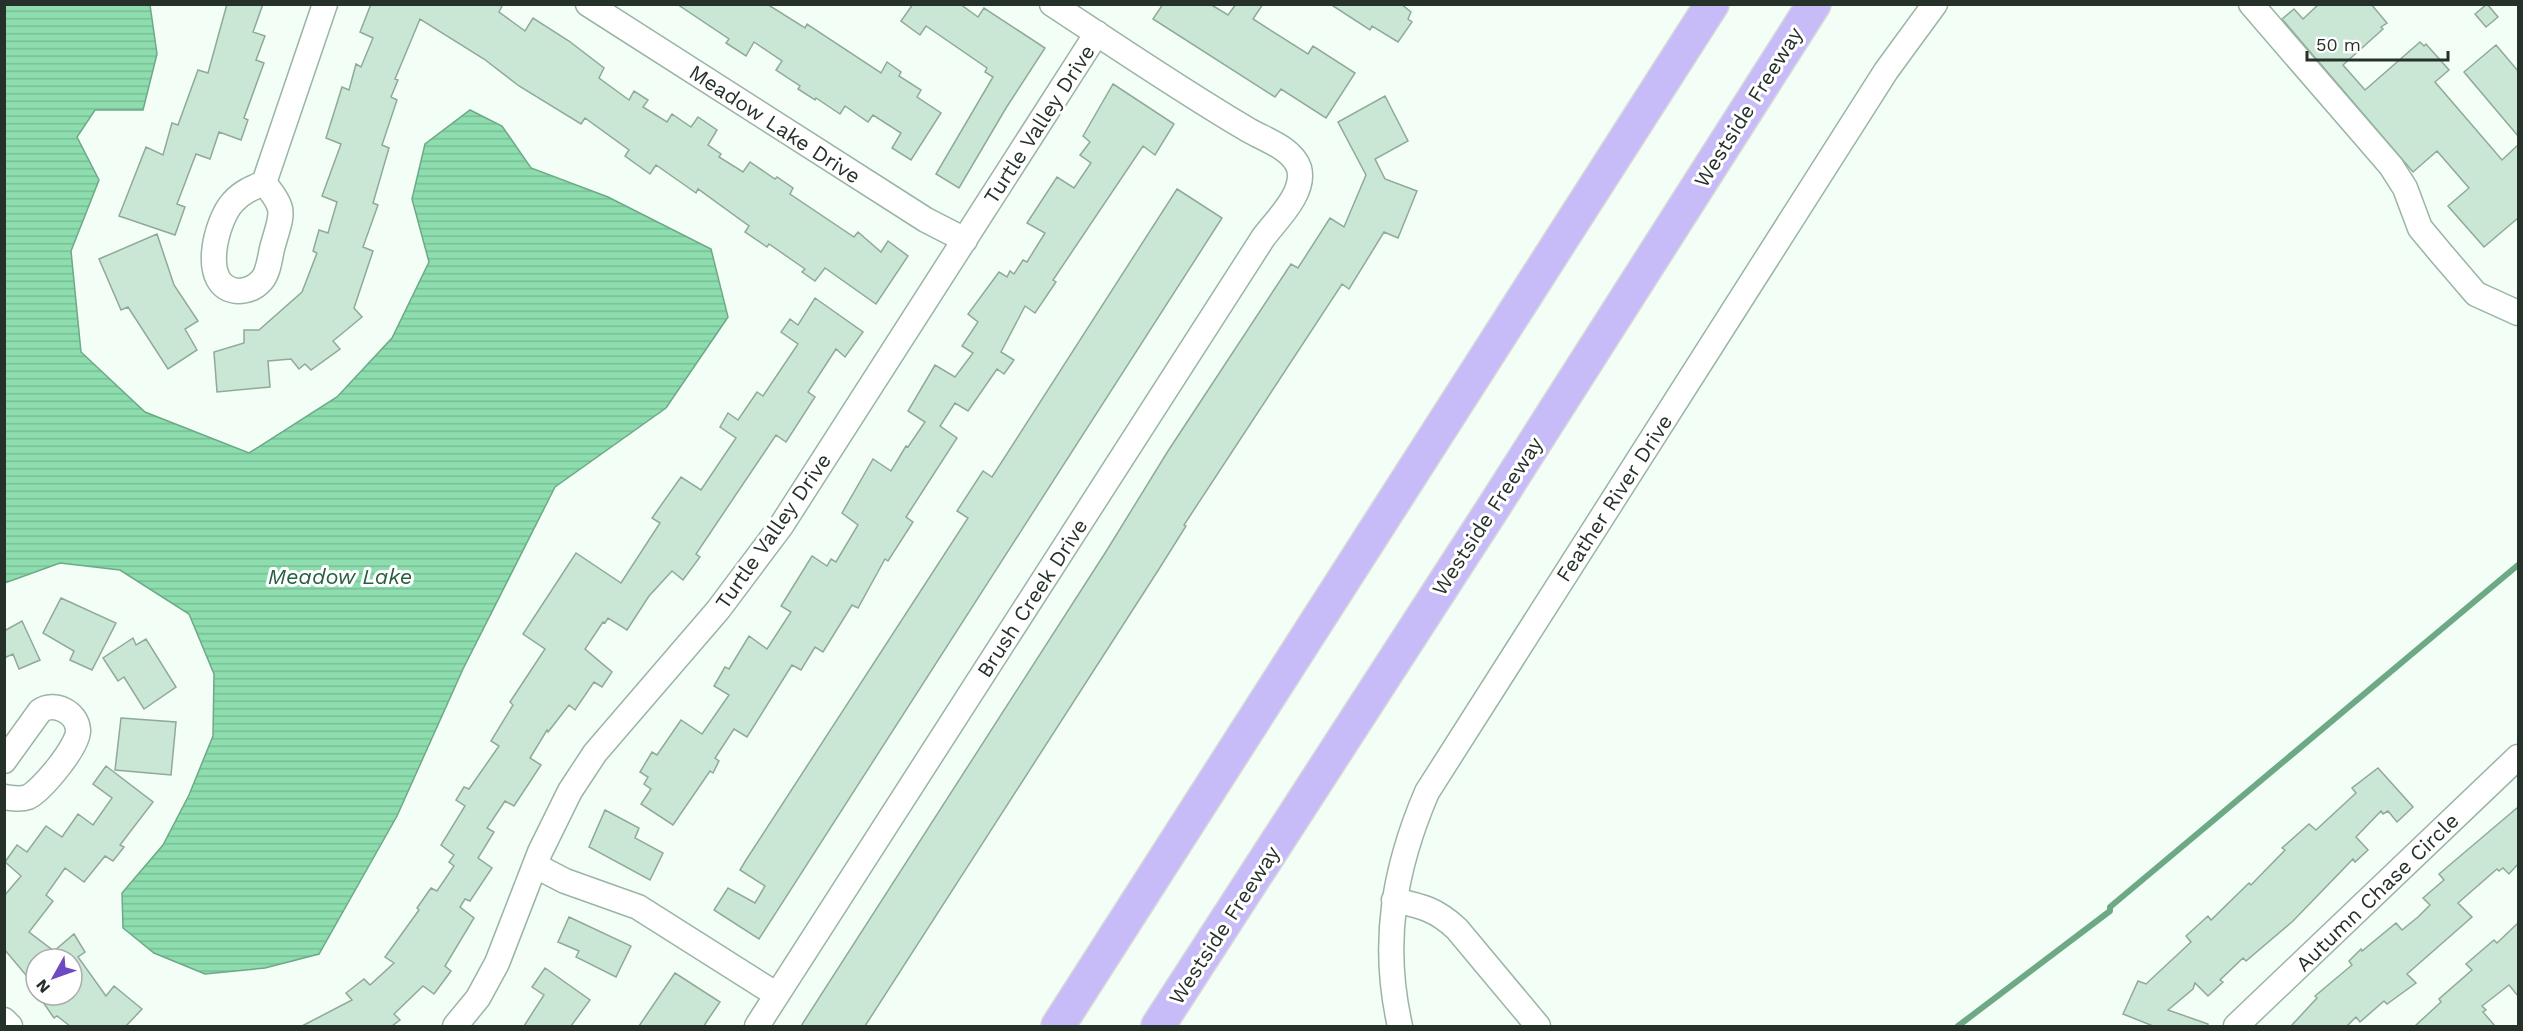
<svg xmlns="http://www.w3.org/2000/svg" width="2523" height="1031" viewBox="0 0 2523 1031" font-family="'Work Sans',sans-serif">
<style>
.water{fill:url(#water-rules);stroke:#6ea986;stroke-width:1.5}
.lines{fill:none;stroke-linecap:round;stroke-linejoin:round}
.stream{stroke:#6ea986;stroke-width:6}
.building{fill:#cae6d4;stroke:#8faa98;stroke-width:1.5}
.minor-casing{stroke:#9ab5a4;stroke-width:27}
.highway-casing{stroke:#d8dad9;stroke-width:36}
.minor{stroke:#fff;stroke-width:24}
.highway{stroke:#c8bcf8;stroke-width:33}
.labels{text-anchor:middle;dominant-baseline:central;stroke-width:6;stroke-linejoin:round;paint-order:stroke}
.street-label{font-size:21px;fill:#26312a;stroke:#fff}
.water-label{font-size:22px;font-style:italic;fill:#255f40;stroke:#fff}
</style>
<defs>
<pattern id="water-rules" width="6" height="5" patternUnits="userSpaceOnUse" patternTransform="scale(1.5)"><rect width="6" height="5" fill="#8dddae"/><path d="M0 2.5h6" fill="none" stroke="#7abe96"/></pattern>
</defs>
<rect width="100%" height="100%" fill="#f2fef6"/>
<path class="water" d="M 5,4 L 150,5 L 157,54 L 143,110 L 95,110 L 77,137 L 99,180 L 71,251 L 81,352 L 145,412 L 249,453 L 337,397 L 392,338 L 429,262 L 412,199 L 425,144 L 470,110 L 502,126 L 531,168 L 608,197 L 711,249 L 728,317 L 666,408 L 555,487 L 463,669 L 397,816 L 319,954 L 265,968 L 205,974 L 154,953 L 123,928 L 122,893 L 163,845 L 189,795 L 213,736 L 214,674 L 189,614 L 120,570 L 60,563 L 5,583 Z"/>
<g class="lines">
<path class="stream" d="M 1958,1026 L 2110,911 L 2110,907 L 2518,565"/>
</g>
<path class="building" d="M 227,4 L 263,4 L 253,32 L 265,36 L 256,60 L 264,63 L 244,118 L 248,120 L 241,140 L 219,132 L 210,159 L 196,154 L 177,204 L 185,207 L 175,235 L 119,216 L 146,147 L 163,155 L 172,123 L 178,125 L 198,70 L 208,73 Z
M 371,4 L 503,4 L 499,12 L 525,31 L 533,18 L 569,41 L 604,68 L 599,78 L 629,100 L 634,91 L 648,100 L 643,107 L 667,122 L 672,114 L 691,127 L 698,117 L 717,130 L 708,145 L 721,154 L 719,157 L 743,172 L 750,162 L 775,179 L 777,177 L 793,188 L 790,194 L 854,237 L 858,232 L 881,252 L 888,241 L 908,256 L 876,304 L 825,268 L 815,281 L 802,272 L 805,269 L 769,244 L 767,247 L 745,232 L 749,226 L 698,189 L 696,193 L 656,165 L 650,174 L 625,156 L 629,150 L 585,118 L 581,124 L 519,86 L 484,59 L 420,19 L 395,79 L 398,80 L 391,97 L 397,100 L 382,145 L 389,148 L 373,203 L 378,205 L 363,247 L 373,251 L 354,308 L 362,317 L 333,341 L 340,349 L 311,370 L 305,364 L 299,369 L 291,359 L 268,361 L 270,387 L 217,392 L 214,352 L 244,343 L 244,330 L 259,330 L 302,292 L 317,253 L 313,251 L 319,230 L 328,233 L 337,202 L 322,196 L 341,144 L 326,138 L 342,87 L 349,90 L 356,64 L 361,67 L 373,38 L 360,32 Z
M 677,4 L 767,4 L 805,28 L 807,24 L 881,73 L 887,62 L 901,72 L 899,76 L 921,90 L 917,97 L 941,113 L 911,160 L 892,148 L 901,133 L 873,115 L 868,122 L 845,106 L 840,114 L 816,98 L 815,100 L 798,89 L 800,86 L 776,70 L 782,61 L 754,42 L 746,56 L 726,43 L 729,39 Z
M 913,4 L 960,4 L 978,17 L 984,8 L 1045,48 L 1006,108 L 959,188 L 936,174 L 993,77 L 985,72 L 987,68 L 926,26 L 920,35 L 901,21 Z
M 1163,4 L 1210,4 L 1228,15 L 1236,4 L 1263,4 L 1253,19 L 1308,54 L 1313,46 L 1355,73 L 1326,118 L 1281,89 L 1275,97 L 1153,19 Z
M 1330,4 L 1401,4 L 1411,12 L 1408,19 L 1412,22 L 1398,42 L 1372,26 L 1370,30 Z
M 2319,4 L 2371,4 L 2387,23 L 2381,27 L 2383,29 L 2343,65 L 2365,90 L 2420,42 L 2424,46 L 2426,44 L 2449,70 L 2435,82 L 2502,160 L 2518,145 L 2518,218 L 2484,247 L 2448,206 L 2469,188 L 2437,151 L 2413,172 L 2282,19 L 2294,9 L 2303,19 Z
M 2487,4 L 2498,17 L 2486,27 L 2475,14 Z
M 2496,45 L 2518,71 L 2518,136 L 2464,72 Z
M 1113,84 L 1174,124 L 1155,155 L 1143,146 L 1053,280 L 1056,282 L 1035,313 L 1025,306 L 1001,352 L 1014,360 L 1004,374 L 997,369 L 968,411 L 955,403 L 940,426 L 957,438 L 906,517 L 913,522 L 888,561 L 885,559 L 858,608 L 852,605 L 823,652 L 815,647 L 801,670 L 792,665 L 747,737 L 734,729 L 715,758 L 719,761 L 713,773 L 710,771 L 673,825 L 641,804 L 651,789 L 644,784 L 648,777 L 640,772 L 652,752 L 657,755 L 681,720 L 702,734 L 729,695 L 714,686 L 725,667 L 729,669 L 749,636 L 767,649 L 791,612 L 781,606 L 812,556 L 827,566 L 831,559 L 836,562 L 858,525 L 842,513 L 873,459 L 891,471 L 906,446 L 908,447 L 925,422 L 908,411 L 935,365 L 955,377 L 973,353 L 962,346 L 978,322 L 968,314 L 999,272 L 1007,277 L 1010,271 L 1014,274 L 1023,260 L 1027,262 L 1045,233 L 1027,223 L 1057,177 L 1074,188 L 1091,163 L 1080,155 L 1090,142 L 1083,136 Z
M 1385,96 L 1408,141 L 1375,159 L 1385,179 L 1417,191 L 1398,238 L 1384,232 L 1349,289 L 1342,284 L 1184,525 L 1186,526 L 1159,569 L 865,1026 L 801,1026 L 1107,550 L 1168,451 L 1291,264 L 1298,268 L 1330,218 L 1344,227 L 1366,175 L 1338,122 Z
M 1177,189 L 1222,218 L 759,939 L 714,910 L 728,888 L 755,903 L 765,886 L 740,870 L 746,860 L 968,518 L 957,511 L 983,471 L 992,477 Z
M 157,234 L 174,285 L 198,321 L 185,329 L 197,350 L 168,369 L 128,307 L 121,310 L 99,259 Z
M 815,298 L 863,332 L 845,357 L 836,349 L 808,392 L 815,397 L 786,442 L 776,435 L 696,554 L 700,557 L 683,580 L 672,571 L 649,596 L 627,630 L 608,618 L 605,623 L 603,622 L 585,649 L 612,672 L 602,687 L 594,682 L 575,710 L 569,705 L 548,732 L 547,730 L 530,758 L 541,765 L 514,806 L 505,801 L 487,828 L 494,832 L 478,858 L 492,868 L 470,901 L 465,899 L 460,907 L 474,918 L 445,966 L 451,971 L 434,994 L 423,986 L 394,1014 L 400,1020 L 392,1026 L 302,1026 L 352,1000 L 346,993 L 364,979 L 370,985 L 394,963 L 385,957 L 419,910 L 417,908 L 431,888 L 437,891 L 454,866 L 449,862 L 454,855 L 441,845 L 465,806 L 456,800 L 464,787 L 469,789 L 499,746 L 491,741 L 513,705 L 510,702 L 545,649 L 523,634 L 576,553 L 621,583 L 660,523 L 652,518 L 681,477 L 701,490 L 736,438 L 720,427 L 728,413 L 738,420 L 757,392 L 763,396 L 798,344 L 781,332 L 790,319 L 798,325 Z
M 61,598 L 116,623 L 92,670 L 70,660 L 74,651 L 43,633 Z
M 22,621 L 40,660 L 19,669 L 13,654 L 4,658 L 4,631 Z
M 133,638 L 136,645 L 146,639 L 176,687 L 144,709 L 124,677 L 118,681 L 103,658 Z
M 121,718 L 176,722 L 171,775 L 115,770 Z
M 106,766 L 153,802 L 120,845 L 124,847 L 113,861 L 105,856 L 84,882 L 65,868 L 46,895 L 53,901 L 29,932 L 54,951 L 74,934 L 85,952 L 78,957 L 106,996 L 114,986 L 142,1009 L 126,1026 L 70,1026 L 57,1016 L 54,1018 L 38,995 L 72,995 L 72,959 L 36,959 L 36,987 L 4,949 L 4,896 L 21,876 L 5,862 L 17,845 L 27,852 L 46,826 L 62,837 L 78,814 L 93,825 L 112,798 L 93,784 Z
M 2378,768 L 2413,807 L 2397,822 L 2388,811 L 2383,814 L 2381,811 L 2356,837 L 2368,850 L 2355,862 L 2353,859 L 2293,921 L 2246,961 L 2243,958 L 2220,980 L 2223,982 L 2208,996 L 2195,983 L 2193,989 L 2168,1010 L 2208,1024 L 2208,1026 L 2153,1026 L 2123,1014 L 2138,981 L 2146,984 L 2191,942 L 2186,936 L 2208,916 L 2211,920 L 2249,883 L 2251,885 L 2285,850 L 2282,848 L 2309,824 L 2316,830 L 2356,793 L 2352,788 Z
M 2518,807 L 2518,864 L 2509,874 L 2503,868 L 2499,871 L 2497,869 L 2458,903 L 2472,917 L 2407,974 L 2416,983 L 2387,1004 L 2384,1001 L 2360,1022 L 2356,1017 L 2347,1026 L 2291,1026 L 2317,998 L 2315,996 L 2352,965 L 2349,961 L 2361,949 L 2362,951 L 2396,923 L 2402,930 L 2418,917 L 2430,905 L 2423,898 L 2444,880 L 2439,874 Z
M 605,810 L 639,828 L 635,838 L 663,853 L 650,880 L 589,847 Z
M 569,917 L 631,946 L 616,977 L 576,957 L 579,951 L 558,942 Z
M 2518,923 L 2518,996 L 2509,985 L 2482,1006 L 2486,1010 L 2483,1012 L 2495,1026 L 2415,1026 L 2441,1002 L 2439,999 L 2472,970 L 2466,964 L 2494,940 L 2497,943 Z
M 545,968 L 590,1000 L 571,1026 L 524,1026 L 544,995 L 532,987 Z
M 675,973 L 720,1002 L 707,1021 L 704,1026 L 639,1026 Z"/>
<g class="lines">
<g class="minor-casing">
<path id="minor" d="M 588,4 L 926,220 L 965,240
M 2251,4 L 2391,166 L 2405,188 L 2420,228 L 2440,252 L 2476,294 L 2518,313
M 264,183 C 287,210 282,213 273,245 C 270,255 269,272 262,280 C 256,287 247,291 238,291 C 198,288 216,220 233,202 C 242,192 252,188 264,183 Z
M 264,183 L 325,4
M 4,761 L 40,711 C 54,701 77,712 78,730 C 79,746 41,791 28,797 C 20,800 12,798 4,797
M 536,866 L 565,881 L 638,907 L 777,995
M 1394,900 C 1421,906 1436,909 1457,929 L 1538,1026
M 4,1020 L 10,1026
M 455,1026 L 478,998 L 497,963 L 540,852 L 570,791 L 595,753 L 718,610 L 781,526 L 1097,33
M 757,1026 L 1263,238 C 1276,220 1306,193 1299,168 C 1292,147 1262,139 1245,128 C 1179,89 1116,46 1052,4
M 1400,1026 C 1381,943 1394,869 1427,792 L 1886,71 L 1935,4
M 2236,1026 L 2518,757"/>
</g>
<g class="highway-casing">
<path id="highway" d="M 1058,1026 L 1712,4
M 1158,1026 L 1493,508 L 1814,4"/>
</g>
<use href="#minor" class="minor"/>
<use href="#highway" class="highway"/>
</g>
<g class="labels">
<g class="street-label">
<text transform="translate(1748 107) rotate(-58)">Westside Freeway</text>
<text transform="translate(775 124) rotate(33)">Meadow Lake Drive</text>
<text transform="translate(1039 124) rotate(-57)">Turtle Valley Drive</text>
<text transform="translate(1614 498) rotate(-57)">Feather River Drive</text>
<text transform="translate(1487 516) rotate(-57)">Westside Freeway</text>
<text transform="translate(773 531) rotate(-55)">Turtle Valley Drive</text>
<text transform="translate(1032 598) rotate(-57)">Brush Creek Drive</text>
<text transform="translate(2377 892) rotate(-44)">Autumn Chase Circle</text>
<text transform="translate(1224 925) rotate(-57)">Westside Freeway</text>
</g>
<g class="water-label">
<text x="340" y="576">Meadow Lake</text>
</g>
</g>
<rect width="2523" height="1031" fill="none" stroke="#26312a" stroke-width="12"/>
<g transform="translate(54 977) rotate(230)"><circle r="28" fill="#ffffff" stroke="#a8adaa" stroke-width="1.5"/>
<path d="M0-4.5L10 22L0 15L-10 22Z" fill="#6f49c2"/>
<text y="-9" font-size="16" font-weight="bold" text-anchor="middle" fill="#26312a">N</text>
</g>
<path d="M2307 51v9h141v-9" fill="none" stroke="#26312a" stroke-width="3"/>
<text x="2316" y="51" font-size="18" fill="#26312a" stroke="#ffffff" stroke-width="4.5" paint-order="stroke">50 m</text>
</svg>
